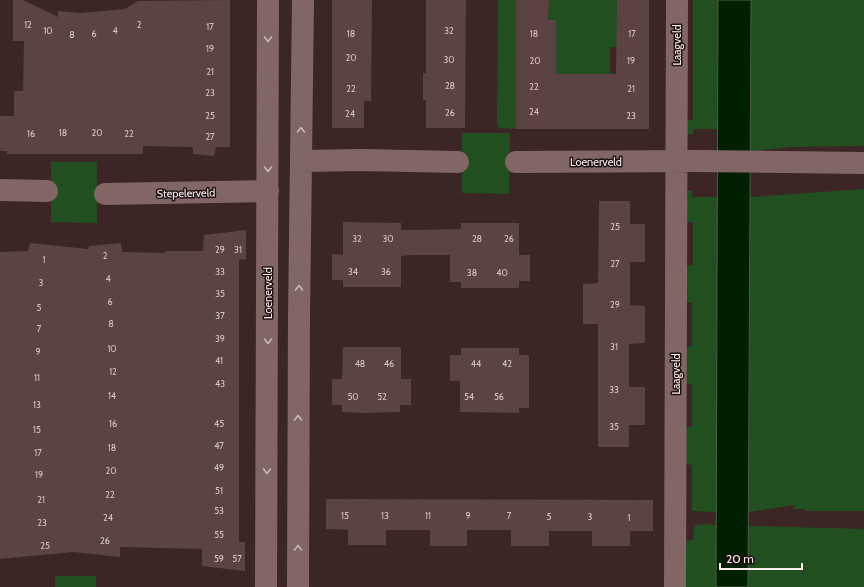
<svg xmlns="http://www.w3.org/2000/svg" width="864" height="587" viewBox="0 0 864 587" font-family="Cabin,sans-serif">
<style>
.green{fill:#214f20}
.water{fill:#002001;stroke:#4c5e48}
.building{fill:#5c4343}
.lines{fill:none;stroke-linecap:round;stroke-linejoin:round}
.street{stroke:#826666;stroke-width:22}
.oneway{stroke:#ccb7b7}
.labels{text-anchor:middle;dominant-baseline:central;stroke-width:3;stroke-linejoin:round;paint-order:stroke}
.number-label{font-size:9px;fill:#d6c2c2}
.street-label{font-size:11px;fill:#feeded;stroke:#1c1111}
</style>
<rect width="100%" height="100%" fill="#3c2525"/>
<path class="green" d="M 498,0 L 516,0 L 516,129 L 499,128 L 497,125 Z
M 549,0 L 617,0 L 617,47 L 610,47 L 610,73 L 617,74 L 609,100 L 609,129 L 555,129 L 548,45 Z
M 693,0 L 718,0 L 717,129 L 694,129 L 693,134 L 687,134 L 685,120 L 693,120 Z
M 751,0 L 864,0 L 864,146 L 792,147 L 750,151 Z
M 462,133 L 510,133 L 509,194 L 462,193 Z
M 51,162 L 97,162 L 97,223 L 51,222 Z
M 864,189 L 864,511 L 805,511 L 805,509 L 794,509 L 794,505 L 749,512 L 750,197 Z
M 688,191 L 692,191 L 692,197 L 718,197 L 717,512 L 692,511 L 692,465 L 685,464 L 685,427 L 692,427 L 692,384 L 685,384 L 685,347 L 692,346 L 692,303 L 685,302 L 685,266 L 693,265 L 693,222 L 685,222 Z
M 705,524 L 717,525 L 716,587 L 684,587 L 684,541 L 693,540 L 694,525 Z
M 748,526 L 864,529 L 864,587 L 748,587 Z
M 55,576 L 96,576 L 96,587 L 55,587 Z"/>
<path class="water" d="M 718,0 L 751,0 L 748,587 L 716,587 Z"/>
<path class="building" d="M 13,0 L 23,0 L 58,17 L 58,11 L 80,13 L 125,9 L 138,1 L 230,0 L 230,147 L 216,147 L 214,156 L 193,154 L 193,147 L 143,146 L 143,154 L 7,154 L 7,151 L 0,151 L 0,116 L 14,116 L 14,91 L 23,91 L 24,41 L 13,41 Z
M 332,0 L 372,0 L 371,101 L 364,101 L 364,128 L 332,128 Z
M 426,0 L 466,0 L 465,128 L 426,128 L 426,100 L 423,100 L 423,73 L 426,73 Z
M 516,0 L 549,0 L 548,20 L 556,20 L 556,74 L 616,74 L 617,0 L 649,0 L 649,129 L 516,129 Z
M 599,201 L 630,201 L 630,224 L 645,224 L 645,262 L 630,262 L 630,305 L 645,306 L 645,343 L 629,344 L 629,387 L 645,387 L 645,425 L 629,425 L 629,447 L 598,447 L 598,324 L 583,324 L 583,284 L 598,283 Z
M 343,222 L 401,223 L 401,230 L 412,230 L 461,229 L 461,223 L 519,223 L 519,255 L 530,255 L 530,281 L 519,281 L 519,288 L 461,288 L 461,282 L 450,282 L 450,255 L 412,255 L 401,256 L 401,287 L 343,287 L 343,280 L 332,280 L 332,254 L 343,255 Z
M 246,230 L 246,260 L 239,259 L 239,542 L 245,542 L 245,571 L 202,566 L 202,549 L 120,547 L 120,557 L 74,552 L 0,559 L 0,252 L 28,251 L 30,243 L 88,249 L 89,246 L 121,243 L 122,252 L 165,253 L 165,251 L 203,251 L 204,235 Z
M 343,347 L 401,347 L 401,379 L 411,379 L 411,405 L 400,405 L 400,412 L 362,413 L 342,412 L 342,405 L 332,405 L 332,379 L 342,379 Z
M 461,348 L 519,348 L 519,355 L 529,355 L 529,408 L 519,408 L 519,413 L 460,412 L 460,381 L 450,381 L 450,355 L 461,355 Z
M 326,499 L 653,500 L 653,531 L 630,531 L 630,546 L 592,546 L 592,531 L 549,531 L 549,546 L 511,546 L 511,530 L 467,530 L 467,546 L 430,546 L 430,530 L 386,530 L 386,545 L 348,545 L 348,530 L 326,529 Z"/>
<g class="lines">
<path class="street" d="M 301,161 L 361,160 L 458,162
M 516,162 L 697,161 L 864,163
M 0,190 L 47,191
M 105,194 L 268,191
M 266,587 L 268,0
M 298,587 L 299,317 L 303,0
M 675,587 L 677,0"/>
</g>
<defs><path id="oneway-chevron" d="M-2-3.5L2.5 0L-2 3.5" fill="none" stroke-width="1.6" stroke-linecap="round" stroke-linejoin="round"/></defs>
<g class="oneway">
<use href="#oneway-chevron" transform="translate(268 39) rotate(90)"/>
<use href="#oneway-chevron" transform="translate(301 130) rotate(-89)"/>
<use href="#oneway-chevron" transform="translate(268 169) rotate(90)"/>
<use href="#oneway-chevron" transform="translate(299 288) rotate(-89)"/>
<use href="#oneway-chevron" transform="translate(268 341) rotate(90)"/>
<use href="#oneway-chevron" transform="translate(298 418) rotate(-90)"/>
<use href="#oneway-chevron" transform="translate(267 471) rotate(90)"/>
<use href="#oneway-chevron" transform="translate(298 548) rotate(-90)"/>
</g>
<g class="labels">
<g class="number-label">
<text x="28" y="24">12</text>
<text x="139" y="24">2</text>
<text x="210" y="26">17</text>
<text x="48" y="30">10</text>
<text x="115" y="30">4</text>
<text x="449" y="30">32</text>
<text x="94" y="33">6</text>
<text x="351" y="33">18</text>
<text x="534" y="33">18</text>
<text x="632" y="33">17</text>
<text x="72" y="34">8</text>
<text x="210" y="48">19</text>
<text x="351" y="57">20</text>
<text x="449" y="59">30</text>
<text x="535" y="60">20</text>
<text x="631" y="60">19</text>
<text x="210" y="71">21</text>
<text x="450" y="85">28</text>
<text x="534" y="86">22</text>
<text x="351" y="88">22</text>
<text x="631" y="88">21</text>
<text x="210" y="92">23</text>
<text x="534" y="111">24</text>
<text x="450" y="112">26</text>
<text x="350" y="113">24</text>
<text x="210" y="115">25</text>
<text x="631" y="115">23</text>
<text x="63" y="132">18</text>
<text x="97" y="132">20</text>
<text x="31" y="133">16</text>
<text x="129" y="133">22</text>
<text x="210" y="136">27</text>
<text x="615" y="226">25</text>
<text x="357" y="238">32</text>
<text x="388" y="238">30</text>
<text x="477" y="238">28</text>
<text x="509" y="238">26</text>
<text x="220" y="249">29</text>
<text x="238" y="249">31</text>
<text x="105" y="255">2</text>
<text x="44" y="259">1</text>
<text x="615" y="263">27</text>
<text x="220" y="271">33</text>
<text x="353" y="271">34</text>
<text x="386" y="271">36</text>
<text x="472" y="272">38</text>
<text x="502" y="272">40</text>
<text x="108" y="278">4</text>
<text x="41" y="282">3</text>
<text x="220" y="293">35</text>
<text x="110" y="301">6</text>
<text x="615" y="304">29</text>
<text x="39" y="307">5</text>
<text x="220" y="315">37</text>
<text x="111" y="323">8</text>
<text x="39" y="328">7</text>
<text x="220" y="338">39</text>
<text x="614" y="346">31</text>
<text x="112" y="348">10</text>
<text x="38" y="351">9</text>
<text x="219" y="360">41</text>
<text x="360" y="363">48</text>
<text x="389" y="363">46</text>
<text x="476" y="363">44</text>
<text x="507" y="363">42</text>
<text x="113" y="371">12</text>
<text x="37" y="377">11</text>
<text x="220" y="383">43</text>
<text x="614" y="389">33</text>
<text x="112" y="395">14</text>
<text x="353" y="396">50</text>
<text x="382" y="396">52</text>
<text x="469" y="396">54</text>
<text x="499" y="396">56</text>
<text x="37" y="404">13</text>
<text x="113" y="423">16</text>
<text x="219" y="423">45</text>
<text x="614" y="426">35</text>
<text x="37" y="429">15</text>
<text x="219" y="445">47</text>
<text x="112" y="447">18</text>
<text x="38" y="452">17</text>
<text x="219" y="467">49</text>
<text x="111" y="470">20</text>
<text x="39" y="474">19</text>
<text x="219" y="490">51</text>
<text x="110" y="494">22</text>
<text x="41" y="499">21</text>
<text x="219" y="510">53</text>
<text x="345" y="515">15</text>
<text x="385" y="515">13</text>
<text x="428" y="515">11</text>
<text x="468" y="515">9</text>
<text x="509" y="515">7</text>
<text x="549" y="516">5</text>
<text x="590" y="516">3</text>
<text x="108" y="517">24</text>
<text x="629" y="517">1</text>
<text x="42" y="522">23</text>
<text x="219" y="534">55</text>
<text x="105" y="540">26</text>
<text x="45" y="545">25</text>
<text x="219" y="558">59</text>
<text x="237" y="558">57</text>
</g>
<g class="street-label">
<text transform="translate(677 45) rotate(-90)">Laagveld</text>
<text x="596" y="162">Loenerveld</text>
<text transform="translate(186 193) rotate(-1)">Stepelerveld</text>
<text transform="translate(268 293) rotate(-90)">Loenerveld</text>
<text transform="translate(676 374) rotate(-90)">Laagveld</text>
</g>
</g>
<path d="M720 563v6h82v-6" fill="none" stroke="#feeded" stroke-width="2"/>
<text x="726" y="563" font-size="12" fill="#feeded" stroke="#1c1111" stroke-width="3" paint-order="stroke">20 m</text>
</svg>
